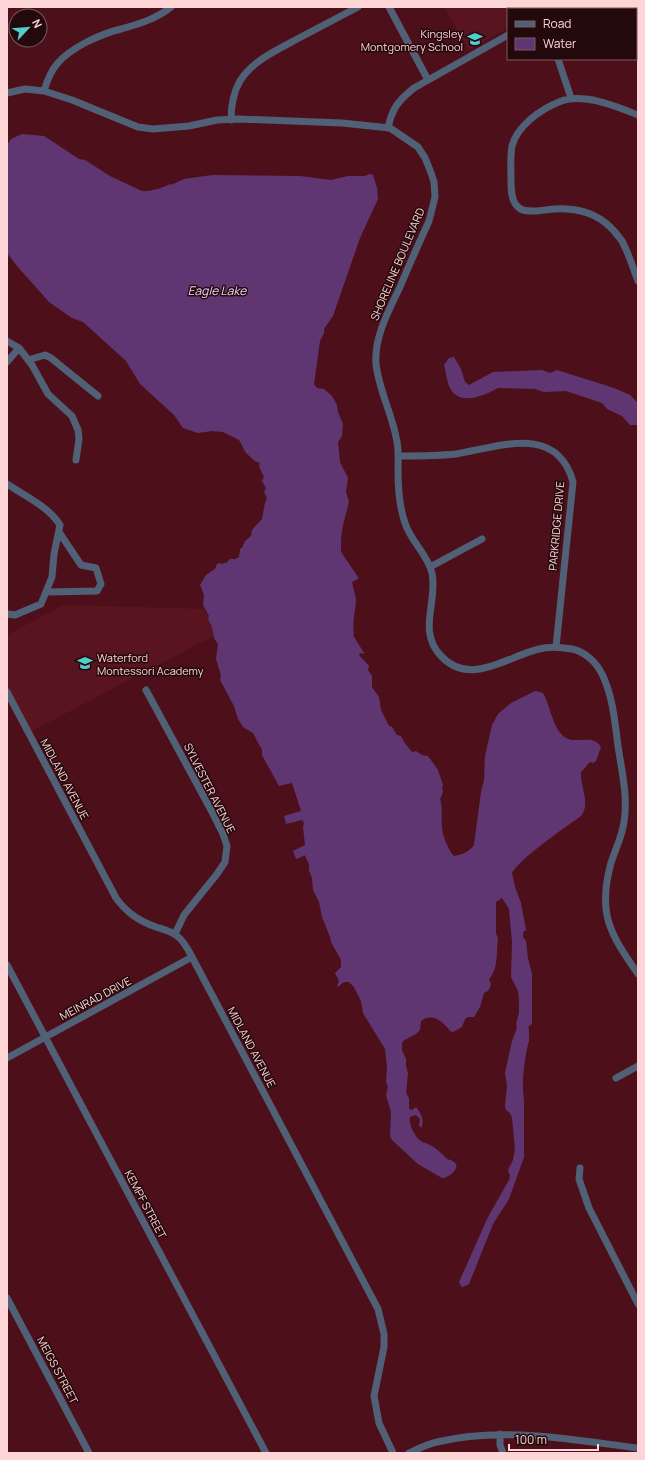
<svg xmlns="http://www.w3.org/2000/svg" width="645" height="1460" viewBox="0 0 645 1460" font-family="Manrope,sans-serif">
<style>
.built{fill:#5a1420}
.water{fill:#603672}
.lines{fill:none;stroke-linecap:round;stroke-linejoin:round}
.minor{stroke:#506076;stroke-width:7}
.labels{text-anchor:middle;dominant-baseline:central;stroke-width:3;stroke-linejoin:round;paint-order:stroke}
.poi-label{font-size:11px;fill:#fdd5d6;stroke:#23090c;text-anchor:end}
.street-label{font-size:11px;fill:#fdd5d6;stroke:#23090c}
.water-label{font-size:12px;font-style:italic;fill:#ebd3f7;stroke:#23090c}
</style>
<rect width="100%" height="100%" fill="#4d101b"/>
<path class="built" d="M 445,7 L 547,7 L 544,9 L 508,9 L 508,28 L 468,50 Z
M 63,605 L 205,609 L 212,627 L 213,636 L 30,732 L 7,689 L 7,635 Z"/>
<path class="water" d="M 22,134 L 44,136 L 79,159 L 85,160 L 110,176 L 142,191 C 149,192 163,188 170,184 L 171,185 L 184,179 L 212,175 L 300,176 L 331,180 L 348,176 L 365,176 L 369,174 L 373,175 L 377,188 L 378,199 L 360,238 L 333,316 L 324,329 L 324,333 L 320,341 L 314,384 L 317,388 L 324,389 L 332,396 L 337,405 L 338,412 L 343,424 L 342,436 L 338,442 L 340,462 L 348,478 L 346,492 L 349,502 L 343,525 L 341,539 L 341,552 L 358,577 L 358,579 L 352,582 C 353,588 356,596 356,601 C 355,612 352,623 354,634 L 353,635 L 364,653 L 363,654 L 360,653 L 359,655 L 369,666 L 368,670 L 372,676 L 372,687 L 379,697 L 381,710 L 389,726 L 392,727 L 397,735 L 401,736 L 404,742 L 412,752 L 416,751 L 422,755 L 428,756 L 438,770 L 443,785 L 442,787 C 444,792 442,795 440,799 C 443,808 441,818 442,827 C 442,835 449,851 454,856 C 462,855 469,852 474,845 L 481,792 L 484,780 L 485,756 L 492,725 L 498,714 L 511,703 L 533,692 L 536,691 L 543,693 C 550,705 552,725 562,735 C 574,747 592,732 601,747 L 596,761 L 593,763 L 590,762 L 581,772 C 580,786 591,804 581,816 C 567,826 519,859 512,873 L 515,887 L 521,903 L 526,930 L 523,932 L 523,937 L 526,941 L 528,958 L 532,974 L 532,1024 L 529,1026 C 528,1031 530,1036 529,1041 C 525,1054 521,1084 524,1099 L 524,1157 L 509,1199 L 493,1224 L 469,1284 L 463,1287 L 461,1286 L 459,1282 L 488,1217 L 509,1180 L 510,1176 L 508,1170 L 513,1160 L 515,1149 L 512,1118 L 510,1113 L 506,1110 L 505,1106 L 507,1085 L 505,1073 L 512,1041 L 517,1028 L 516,1024 L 519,1013 L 519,999 L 518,991 L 511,977 L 512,942 L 509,909 L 502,898 L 496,902 L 496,933 L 498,938 C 496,952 499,968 489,979 L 491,984 L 489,990 L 484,993 L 480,1007 L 474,1017 L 468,1017 L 465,1019 L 462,1027 L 453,1032 L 450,1031 C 444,1022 432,1012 421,1021 L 420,1030 L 416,1034 L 403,1041 L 402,1044 L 402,1050 L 406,1059 L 406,1066 L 408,1073 L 406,1093 L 409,1098 L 409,1109 L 412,1110 L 416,1107 C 421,1113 425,1121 421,1128 L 419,1125 L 420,1119 L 416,1115 L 410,1117 C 408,1123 415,1138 421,1141 C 423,1143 427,1143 430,1145 C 436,1148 441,1153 446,1158 C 448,1160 452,1160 454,1162 C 462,1168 448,1178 442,1178 L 418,1164 L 392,1140 L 390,1136 L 391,1112 L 386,1095 L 388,1087 L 386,1082 L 387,1067 L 385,1049 L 363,1013 L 361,1001 L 354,987 L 349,982 L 344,982 L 338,987 L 337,986 L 339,981 L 335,973 L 341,967 L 341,960 L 331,942 L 330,937 L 322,917 L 319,902 L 313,890 L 312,878 L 309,870 L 309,864 L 305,856 L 306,855 L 296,859 L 293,851 L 305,845 L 303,827 L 304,823 L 302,820 L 286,824 L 284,816 L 301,811 L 293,786 L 292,783 L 279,786 L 262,755 L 262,750 L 253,733 L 243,727 L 238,719 L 234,706 L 220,680 L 221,675 L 216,659 L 218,644 L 214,638 L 212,627 L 208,619 L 209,616 L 203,605 L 204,595 L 200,585 L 206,575 L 215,569 L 217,564 L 220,563 L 222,564 L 224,563 L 226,563 L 230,559 L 235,559 L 239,557 L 240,549 L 242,548 L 245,541 L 251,536 L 252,530 L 262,519 L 265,503 L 267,498 L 264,492 L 266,488 L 262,481 L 264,477 L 259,466 L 260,463 L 255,461 L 246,453 L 239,440 L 223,432 L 212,431 L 198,433 L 183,428 L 174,415 L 140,384 L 126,361 L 83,322 L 72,318 L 49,302 L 17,266 L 7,253 L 7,145 L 11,139 Z
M 454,357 L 461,369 L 465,382 L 469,385 L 493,372 L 542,370 L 550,373 L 557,370 L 614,388 L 630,395 L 638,403 L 638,425 L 630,425 L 622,416 L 607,409 L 602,403 L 566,391 L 544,392 L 535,389 L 498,388 C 481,397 456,408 448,383 C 446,377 446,371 444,365 L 449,358 Z"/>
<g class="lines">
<path class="minor" d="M 389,7 L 428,80
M 558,59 L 571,98
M 44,91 C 47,81 50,72 57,64 C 71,47 101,34 121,29 C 139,24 156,19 171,7
M 7,93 L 25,89 L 44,91 L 72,100 L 138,127 L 153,129 L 189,126 L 217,120 L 238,119 L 342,123 L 390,128 L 418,147 L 425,158 L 430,170 L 434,182 L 435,197 L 429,221 C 419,243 409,265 400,287 C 389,310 374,337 376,364 C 379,391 393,416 397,442 C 399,452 398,462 398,471 C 398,489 399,506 405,523 C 411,542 427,553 432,573 C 438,602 417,631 441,656 C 470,687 506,657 539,649 C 550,646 560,647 572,649 C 586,652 597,663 603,676 C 613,698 615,723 618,746 C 622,772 628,797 624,822 C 622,837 615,850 611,863 C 597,913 610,934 638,974
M 638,115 C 616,106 582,92 559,102 C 541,109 517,126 512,146 C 510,157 511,169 511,180 C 511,188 511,200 517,206 C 522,212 530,211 537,211 C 547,210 557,208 567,209 C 587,210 602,217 615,232 C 617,235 620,238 622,241 C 629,254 633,268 638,281
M 231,120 C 231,107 233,93 240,81 C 253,60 279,49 301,37 C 320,27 339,17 358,7
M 388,128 C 392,108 399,100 414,88 L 508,35
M 7,341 L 19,348 L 32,365 L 48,394 L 72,416 L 78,430 L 79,439 L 76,460
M 28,360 L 45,355 L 51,358 L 98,396
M 7,362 L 19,348
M 398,456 C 417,456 437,456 456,454 C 498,447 557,423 573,482 L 556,647
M 7,484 C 25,496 49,507 60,525 L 54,554 L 52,577 L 41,604 L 15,615 L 7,614
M 430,567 L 482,539
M 47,592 L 97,591 L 101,584 L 96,568 L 81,565 L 59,532
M 146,690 L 211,810 L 223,834 L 227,846 L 225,862 L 217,874 L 184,915 L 175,934
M 7,692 L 116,898 C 127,913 139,921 156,927 C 162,929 170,931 176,935 C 183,940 188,949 192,957 L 378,1309 L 384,1334 L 384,1347 L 374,1396 L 379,1423 L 393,1453
M 7,965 L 266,1453
M 7,1058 L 192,957
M 616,1078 L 638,1066
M 580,1168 L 579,1179 L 589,1208 L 638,1304
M 7,1298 L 89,1453
M 500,1434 L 500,1445 L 503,1453
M 409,1453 C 418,1449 427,1444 437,1442 C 503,1426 572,1440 638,1448"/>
</g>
<defs>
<g id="school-bare" transform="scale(1.2)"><path d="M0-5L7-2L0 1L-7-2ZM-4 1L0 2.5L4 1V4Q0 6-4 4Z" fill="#52cdcd" stroke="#23090c" stroke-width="2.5" paint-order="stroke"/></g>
</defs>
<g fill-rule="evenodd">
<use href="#school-bare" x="475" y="39"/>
<use href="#school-bare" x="85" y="663"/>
</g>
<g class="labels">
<g class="poi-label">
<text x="463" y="33">Kingsley<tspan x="463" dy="13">Montgomery School</tspan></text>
<text x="97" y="657" text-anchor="start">Waterford<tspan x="97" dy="13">Montessori Academy</tspan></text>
</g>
<g class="street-label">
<text transform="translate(397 264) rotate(-67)">SHORELINE BOULEVARD</text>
<text transform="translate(556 526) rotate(-85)">PARKRIDGE DRIVE</text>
<text transform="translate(65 779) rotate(62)">MIDLAND AVENUE</text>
<text transform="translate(210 788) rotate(63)">SYLVESTER AVENUE</text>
<text transform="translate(95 998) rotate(-28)">MEINRAD DRIVE</text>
<text transform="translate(252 1047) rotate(62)">MIDLAND AVENUE</text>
<text transform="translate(146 1204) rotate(62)">KEMPF STREET</text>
<text transform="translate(58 1370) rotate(62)">MEIGS STREET</text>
</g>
<g class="water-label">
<text x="217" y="290">Eagle Lake</text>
</g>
</g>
<rect width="645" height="1460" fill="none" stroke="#fdd5d6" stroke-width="16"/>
<rect x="507" y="8" width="130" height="52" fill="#23090c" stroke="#7a5b5d"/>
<rect x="515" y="21" width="20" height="6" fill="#506076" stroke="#7a5b5d"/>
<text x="543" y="28" font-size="12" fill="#fdd5d6">Road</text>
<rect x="515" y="38" width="20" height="12" fill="#603672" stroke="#7a5b5d"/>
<text x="543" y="48" font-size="12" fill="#fdd5d6">Water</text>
<g transform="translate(28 28) rotate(64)"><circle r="19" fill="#23090c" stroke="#7a5b5d"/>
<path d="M0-3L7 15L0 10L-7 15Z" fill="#52cdcd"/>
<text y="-6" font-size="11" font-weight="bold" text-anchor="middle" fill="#fdd5d6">N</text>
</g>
<path d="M509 1444v6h89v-6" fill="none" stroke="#fdd5d6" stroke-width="2"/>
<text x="515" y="1444" font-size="12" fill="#fdd5d6" stroke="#23090c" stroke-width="3" paint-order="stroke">100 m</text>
</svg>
